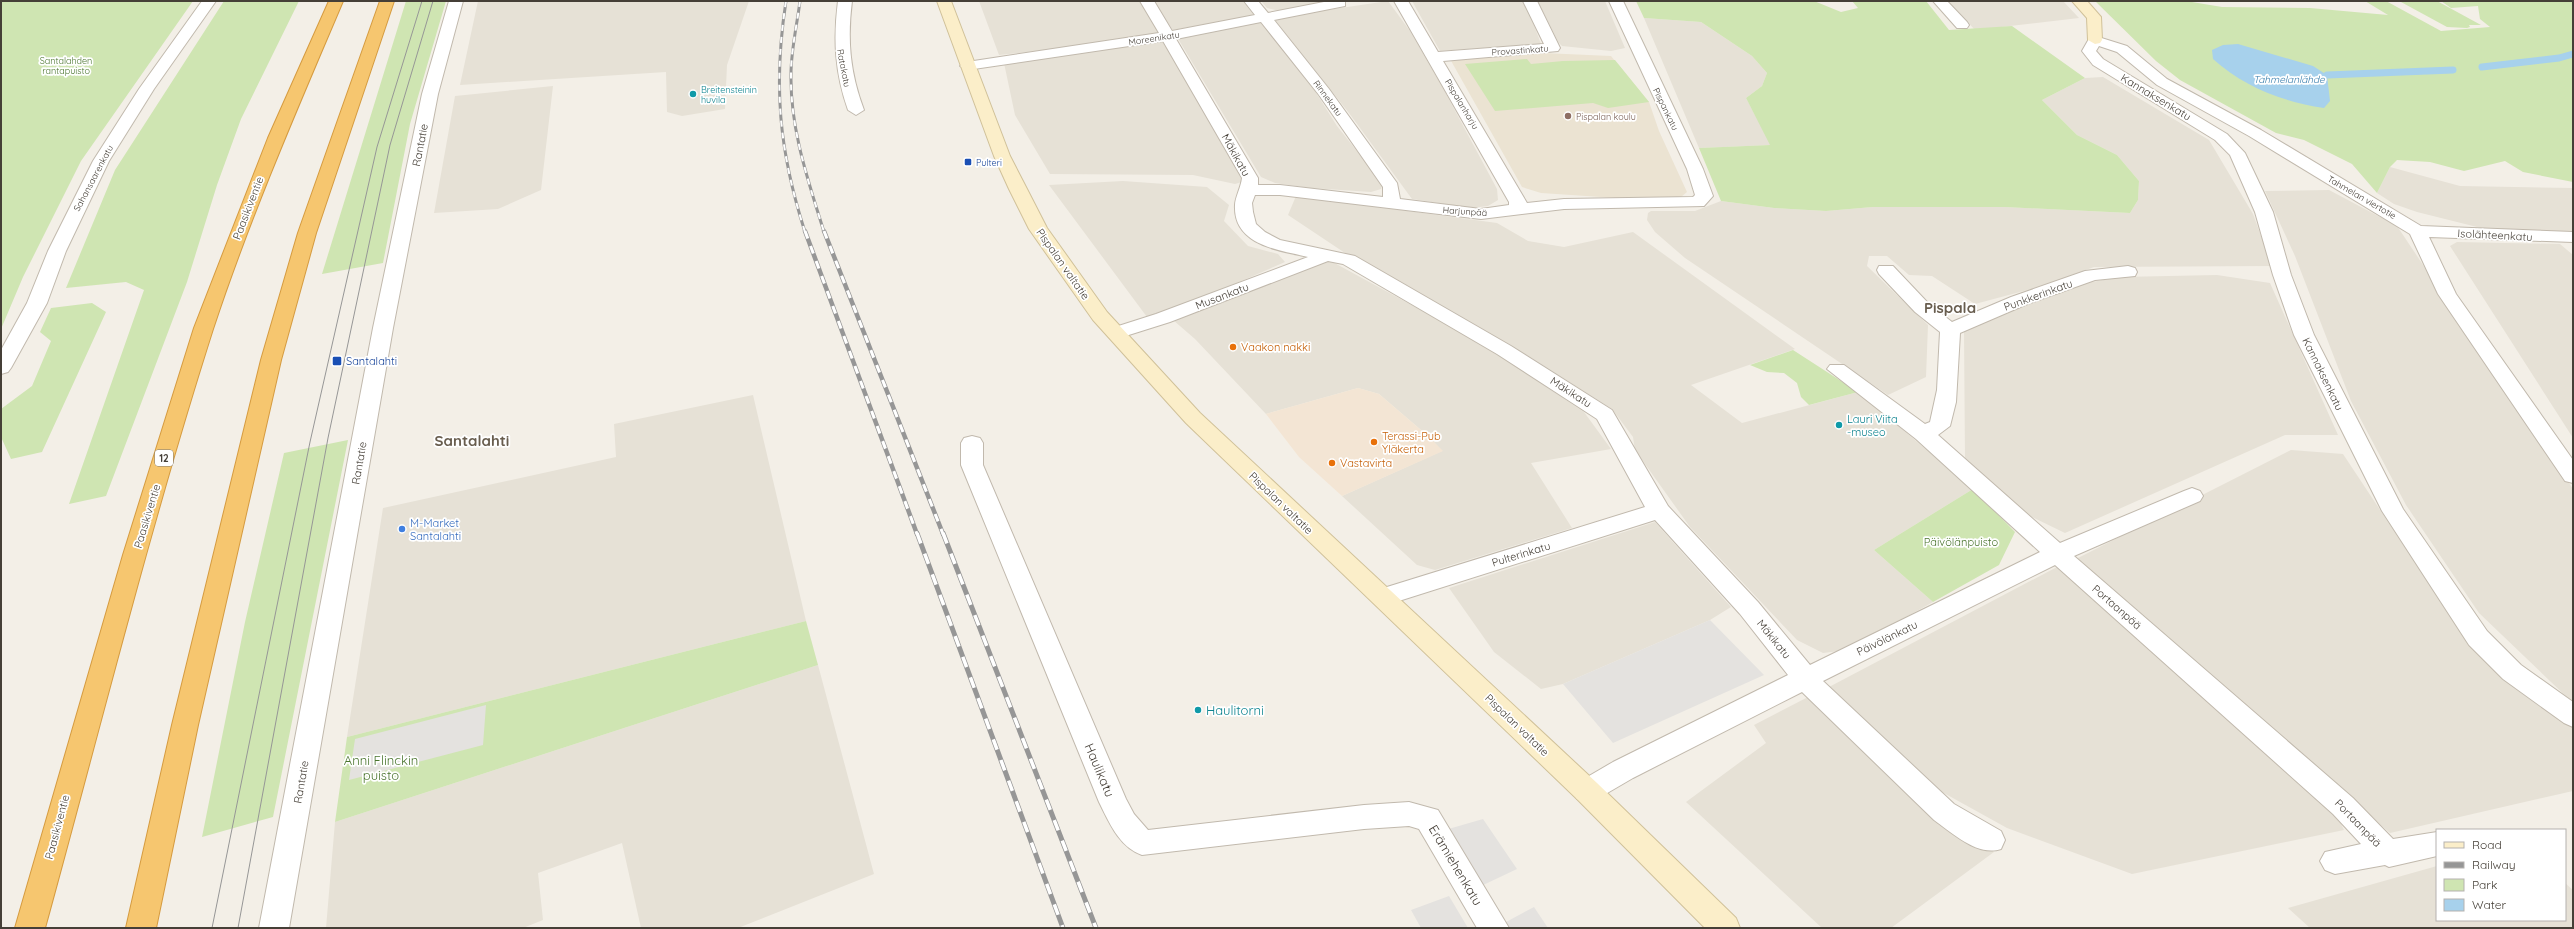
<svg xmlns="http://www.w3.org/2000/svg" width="2574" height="929" viewBox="0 0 2574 929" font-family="Quicksand,sans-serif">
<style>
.residential{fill:#e6e1d6}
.commercial{fill:#f3e5d4}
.education{fill:#ebe3d2}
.green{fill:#cfe5b2}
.parking{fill:#e4e2df}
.water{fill:#a7d1ec}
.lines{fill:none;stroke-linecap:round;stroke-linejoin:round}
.stream{stroke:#a7d1ec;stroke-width:7}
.street-casing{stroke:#c1b9ad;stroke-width:2}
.secondary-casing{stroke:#d0c199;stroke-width:2}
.highway-casing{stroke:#d59b40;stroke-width:2}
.street{fill:#fff;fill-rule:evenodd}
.secondary{fill:#fbeec9;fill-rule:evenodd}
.highway{fill:#f6c66f;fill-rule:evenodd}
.tram{stroke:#969696;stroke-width:1}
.rail-far2-casing{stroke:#969696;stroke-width:3}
.rail-far1-casing{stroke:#969696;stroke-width:4.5}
.rail-casing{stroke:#969696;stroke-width:5}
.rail-far2{stroke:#fff;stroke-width:2;stroke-dasharray:6;stroke-linecap:butt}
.rail-far1{stroke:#fff;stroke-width:3;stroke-dasharray:8;stroke-linecap:butt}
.rail{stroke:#fff;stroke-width:3.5;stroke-dasharray:11;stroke-linecap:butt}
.culture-dot{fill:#0f9aa8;stroke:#fff;stroke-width:1.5}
.education-dot{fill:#8d6e63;stroke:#fff;stroke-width:1.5}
.transit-dot{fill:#1a4fb4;stroke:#fff;stroke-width:1.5}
.food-dot{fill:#e8710a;stroke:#fff;stroke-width:1.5}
.shop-dot{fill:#3f7fe0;stroke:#fff;stroke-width:1.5}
.labels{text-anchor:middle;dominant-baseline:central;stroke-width:3.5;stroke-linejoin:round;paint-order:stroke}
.far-street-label{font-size:9px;fill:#453f37;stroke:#fff}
.far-park-label{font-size:9px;fill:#49742d;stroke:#fff}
.far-culture-label{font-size:9px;fill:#0d838f;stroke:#fff;text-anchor:start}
.far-education-label{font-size:9px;fill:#785e54;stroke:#fff;text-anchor:start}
.far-transit-label{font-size:9px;fill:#164399;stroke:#fff;text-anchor:start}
.far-water-label{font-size:10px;font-style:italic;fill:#367cab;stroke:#fff}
.shield{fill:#fff;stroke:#7d7973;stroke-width:1}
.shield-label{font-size:10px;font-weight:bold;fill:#453f37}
.street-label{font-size:11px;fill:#453f37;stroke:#fff}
.food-label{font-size:11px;fill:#c56008;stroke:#fff;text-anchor:start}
.transit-label{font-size:11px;fill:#164399;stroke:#fff;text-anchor:start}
.culture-label{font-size:11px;fill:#0d838f;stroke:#fff;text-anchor:start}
.shop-label{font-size:11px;fill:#366cbe;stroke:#fff;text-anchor:start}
.park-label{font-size:11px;fill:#49742d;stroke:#fff}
.near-culture-label{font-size:13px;fill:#0d838f;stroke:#fff;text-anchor:start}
.near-park-label{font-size:13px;fill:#49742d;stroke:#fff}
.near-street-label{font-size:13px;fill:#453f37;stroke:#fff}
.district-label{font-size:15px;font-weight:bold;fill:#685d4e;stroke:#fff}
</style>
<rect width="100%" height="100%" fill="#f3efe7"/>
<path class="residential" d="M 478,1 L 749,1 L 727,65 L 725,109 L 682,116 L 667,112 L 666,72 L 460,85 Z
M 979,1 L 1140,1 L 1160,33 L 1083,46 L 999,55 Z
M 1152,1 L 1245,1 L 1255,15 L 1173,30 Z
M 1261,1 L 1351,1 L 1280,11 L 1267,8 Z
M 1388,1 L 1410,31 L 1444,90 L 1497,189 L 1498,200 L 1488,206 L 1471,208 L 1412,199 L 1349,113 L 1273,18 Z
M 1412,1 L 1525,1 L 1541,44 L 1440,51 Z
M 1538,1 L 1605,1 L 1625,48 L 1611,51 L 1562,46 L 1558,42 Z
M 1948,1 L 2063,1 L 2079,18 L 1975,30 Z
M 1644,18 L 1701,22 L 1752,56 L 1767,73 L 1762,86 L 1746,98 L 1771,145 L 1699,148 Z
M 1264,21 L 1298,64 L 1337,126 L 1383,184 L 1381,189 L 1371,192 L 1311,188 L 1275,183 L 1261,177 L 1177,37 Z
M 1162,41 L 1203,104 L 1243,173 L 1242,182 L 1235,184 L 1193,175 L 1050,174 L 1015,115 L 1004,63 Z
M 2103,77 L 2209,140 L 2253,214 L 2272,266 L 2094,267 L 2039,287 L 1975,304 L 1932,276 L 1909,275 L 1887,256 L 1869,256 L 1867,266 L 1928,325 L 1926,377 L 1888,395 L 1685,258 L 1655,232 L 1647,220 L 1648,213 L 1651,211 L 1695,211 L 1721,201 L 1774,208 L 1826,211 L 1873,207 L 2005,207 L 2130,213 L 2138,200 L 2139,181 L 2117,155 L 2077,135 L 2042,100 L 2085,78 Z
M 553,86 L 541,190 L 498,209 L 434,213 L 455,96 Z
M 2390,167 L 2460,186 L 2573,188 L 2573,232 L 2489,230 L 2417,212 L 2394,204 L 2377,193 Z
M 1123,181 L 1207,187 L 1229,205 L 1224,221 L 1248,246 L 1278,254 L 1285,262 L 1177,309 L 1147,317 L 1049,185 Z
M 2329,190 L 2397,226 L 2573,489 L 2573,703 L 2479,613 L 2406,505 L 2351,401 L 2295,256 L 2265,191 Z
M 1296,196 L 1497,223 L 1528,241 L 1564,247 L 1633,232 L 1795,349 L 1691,385 L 1742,423 L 1858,392 L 1973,489 L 1874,550 L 1933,602 L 1847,650 L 1823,653 L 1797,640 L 1690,527 L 1635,450 L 1633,437 L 1612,409 L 1527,355 L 1354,259 L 1288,215 Z
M 2457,242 L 2560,244 L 2573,255 L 2573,438 L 2450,246 Z
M 1329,260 L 1474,339 L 1584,412 L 1611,449 L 1531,463 L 1572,528 L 1435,570 L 1417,565 L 1342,496 L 1442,451 L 1428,436 L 1379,394 L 1358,388 L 1266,414 L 1195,339 L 1173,320 Z
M 2217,275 L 2270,283 L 2338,435 L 2285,435 L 2065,533 L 2028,515 L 1965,459 L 1964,331 L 2075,285 L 2120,277 Z
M 753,395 L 806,621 L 347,737 L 383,508 L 616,457 L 614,424 Z
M 2291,450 L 2343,454 L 2467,641 L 2573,725 L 2573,791 L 2390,833 L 2074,560 Z
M 1655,522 L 1731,607 L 1710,620 L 1563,684 L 1541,689 L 1494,652 L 1449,588 Z
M 2057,567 L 2334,810 L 2344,830 L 2132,874 L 2007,828 L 1942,792 L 1829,687 Z
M 818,665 L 874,874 L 738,928 L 641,928 L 622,843 L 538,873 L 543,920 L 523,928 L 326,928 L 335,822 Z
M 1810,696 L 1994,852 L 1891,928 L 1822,928 L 1686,802 L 1766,743 L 1754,725 Z
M 2437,866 L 2437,920 L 2565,920 L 2565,883 L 2573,890 L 2573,928 L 2310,928 L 2288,908 Z"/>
<path class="commercial" d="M 1358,388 L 1379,394 L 1428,436 L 1443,451 L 1342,496 L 1299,457 L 1266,414 Z"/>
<path class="education" d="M 1543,53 L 1611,56 L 1649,102 L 1659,131 L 1687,192 L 1681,197 L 1631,199 L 1541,193 L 1522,187 L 1450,59 Z"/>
<path class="green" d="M 1,1 L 193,1 L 81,161 L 23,277 L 1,329 Z
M 224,1 L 299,1 L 241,119 L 217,185 L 187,282 L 106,496 L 69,504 L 144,290 L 126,282 L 66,288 L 115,170 Z
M 406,1 L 446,1 L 410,124 L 383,263 L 322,274 Z
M 1636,1 L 1814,1 L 1841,12 L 1858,8 L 1852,1 L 1926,1 L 1949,30 L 2012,26 L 2085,78 L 2042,100 L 2077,135 L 2117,155 L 2139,181 L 2138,200 L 2130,213 L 2005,207 L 1873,207 L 1826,211 L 1774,208 L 1721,201 L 1699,148 L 1770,145 L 1746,98 L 1762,86 L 1767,73 L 1752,56 L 1701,22 L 1644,18 Z
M 2095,1 L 2186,1 L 2222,7 L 2310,8 L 2388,15 L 2365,1 L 2386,1 L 2441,31 L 2490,27 L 2480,19 L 2478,6 L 2451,8 L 2441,1 L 2573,1 L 2573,182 L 2523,172 L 2505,161 L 2464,171 L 2430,162 L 2397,160 L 2390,167 L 2377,193 L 2352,164 L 2304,140 L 2276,133 L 2180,80 L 2156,61 Z
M 2437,1 L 2481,25 L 2469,25 L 2470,27 L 2467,28 L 2447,27 L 2401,2 Z
M 1527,59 L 1531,64 L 1563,61 L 1615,60 L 1649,102 L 1608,108 L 1593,103 L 1495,111 L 1465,64 Z
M 92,303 L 106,312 L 42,452 L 11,459 L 1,437 L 1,409 L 32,386 L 51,341 L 40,332 L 51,308 Z
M 1793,350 L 1858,392 L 1809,405 L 1801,397 L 1797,383 L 1784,373 L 1767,372 L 1750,365 Z
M 348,440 L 273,817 L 202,837 L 245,622 L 284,453 Z
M 1973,489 L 2015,532 L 1999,565 L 1933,602 L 1874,550 Z
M 806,621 L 818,665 L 335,822 L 347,737 Z"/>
<path class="parking" d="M 1710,620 L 1764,675 L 1613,743 L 1563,684 Z
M 486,705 L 483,745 L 349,780 L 355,739 Z
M 1483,819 L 1517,869 L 1479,887 L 1445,830 Z
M 1449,896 L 1468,928 L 1421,928 L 1411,910 Z
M 1534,907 L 1548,928 L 1510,928 L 1506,922 Z"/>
<path class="water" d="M 2238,44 L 2313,66 L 2327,75 L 2330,101 L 2324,108 C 2283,102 2244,87 2213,59 L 2212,50 L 2223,45 Z"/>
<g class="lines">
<path class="stream" d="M 2482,67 L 2559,58 L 2573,54
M 2327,75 L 2453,70"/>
<g class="street-casing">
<path id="street" d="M 202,1 L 216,1 L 154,89 L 109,161 L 66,251 L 47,303 L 11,368 L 8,372 L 1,374 L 1,350 L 27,303 L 48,251 L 93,161 L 139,89 Z
M 449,1 L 463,1 L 438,94 L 393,328 L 289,928 L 259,928 L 373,328 L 422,94 Z
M 838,1 L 852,1 C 847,40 850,73 864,110 L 856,115 L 848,110 C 835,73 833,40 838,1 Z
M 1140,1 L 1154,1 L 1172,31 L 1255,15 L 1244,1 L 1258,1 L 1268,13 L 1329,1 L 1345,1 L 1345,6 L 1274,20 L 1329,89 L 1397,183 L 1400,199 L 1481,209 L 1509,205 L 1509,202 L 1394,1 L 1408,1 L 1438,52 L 1544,44 L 1523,1 L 1537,1 L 1560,48 L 1558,51 L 1443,61 L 1527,203 L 1564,199 L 1693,197 L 1695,195 L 1687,169 L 1609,1 L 1623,1 L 1703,169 L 1713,196 L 1704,206 L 1564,209 L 1481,219 L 1280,195 L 1255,195 L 1252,203 L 1253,212 L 1256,224 L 1265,232 L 1280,240 L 1355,256 L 1511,346 L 1612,410 L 1668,506 L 1758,602 L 1810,665 L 2040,552 L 1916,439 L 1827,369 L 1830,365 L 1844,365 L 1925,424 L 1930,422 L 1937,390 L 1940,332 L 1915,312 L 1879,274 L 1877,270 L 1879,266 L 1893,266 L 1929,304 L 1952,322 L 2011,297 L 2085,271 L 2128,266 L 2135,268 L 2137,272 L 2135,276 L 2095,280 L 2025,305 L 1960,333 L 1956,402 L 1950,426 L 1938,435 L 2060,543 L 2184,491 L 2192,488 L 2200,491 L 2203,496 L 2200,501 L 2074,556 L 2353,798 L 2393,839 L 2437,832 L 2437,856 L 2389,867 L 2385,865 L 2335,874 L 2325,870 L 2320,861 L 2325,852 L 2361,844 L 2333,814 L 2055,565 L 1823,681 L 1954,804 L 2001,831 L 2005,840 L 2001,849 C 1978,857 1952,833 1934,820 L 1802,692 L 1633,778 L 1597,799 L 1587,803 L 1577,799 L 1573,791 L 1577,783 L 1613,762 L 1788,675 L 1740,614 L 1655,520 L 1383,606 L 1374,603 L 1371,597 L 1374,591 L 1645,507 L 1597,419 L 1497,354 L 1343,264 L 1328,261 L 1170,322 L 1116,339 L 1109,337 L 1106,333 L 1109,329 L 1156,314 L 1308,257 C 1278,250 1233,245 1235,205 C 1235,198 1241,187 1242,178 L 1163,41 L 967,70 L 960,66 L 967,62 L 1159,33 ZM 1261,22 L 1319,95 L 1383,187 L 1383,197 L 1280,185 L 1258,185 L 1258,178 L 1176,39 Z
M 1933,1 L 1947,1 L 1967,22 L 1969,25 L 1967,28 L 1957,28 Z
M 2095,36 L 2127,46 L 2167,79 L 2261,130 L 2421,226 L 2573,232 L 2573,242 L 2429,237 L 2456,294 L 2573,460 L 2573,483 L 2565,481 L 2438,294 L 2410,234 L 2249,136 L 2157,85 L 2117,52 L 2099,46 L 2096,51 L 2103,59 L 2227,134 L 2245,153 L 2273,212 L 2291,275 L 2314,335 L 2403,509 L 2487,631 L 2521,665 L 2573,702 L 2573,727 L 2564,723 L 2503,679 L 2469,645 L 2382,511 L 2294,335 L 2273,275 L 2255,212 L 2230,155 L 2215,140 L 2093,65 L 2082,51 L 2090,37 Z
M 972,436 L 980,438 L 983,443 L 983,465 L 1126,799 L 1134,814 L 1148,830 L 1364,805 L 1409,802 L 1438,810 L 1509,928 L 1477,928 L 1419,829 L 1409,826 L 1364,829 L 1142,855 C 1119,847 1109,822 1099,802 L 961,465 L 961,443 L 964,438 Z"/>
</g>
<g class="secondary-casing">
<path id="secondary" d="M 937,1 L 951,1 L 1010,156 L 1027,189 L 1047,228 L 1107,312 L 1200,413 L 1597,783 L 1736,918 L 1740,928 L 1705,928 L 1577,799 L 1186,423 L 1093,320 L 1029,229 L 1009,189 L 994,156 Z
M 2072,1 L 2087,1 L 2101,17 L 2102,40 L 2100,43 L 2095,44 L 2088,40 L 2087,18 Z"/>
</g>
<g class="highway-casing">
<path id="highway" d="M 329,1 L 343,1 C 297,109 250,217 213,329 C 150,526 100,728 45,928 L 15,928 L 123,555 L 194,328 L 268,138 Z
M 380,1 L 394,1 L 316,233 L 281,360 L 198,725 L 156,928 L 126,928 L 172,725 L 261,360 L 298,233 Z"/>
</g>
<use href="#street" class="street"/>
<use href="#secondary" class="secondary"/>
<use href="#highway" class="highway"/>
<path class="tram" d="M 212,928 L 310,442 L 377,147 L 422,1
M 238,928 L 328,438 L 390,145 L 433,1"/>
<g class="rail-far2-casing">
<path id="rail-far2" d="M 786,1 C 773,85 779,151 805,232
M 800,1 C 797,25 791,50 791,74 C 790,129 808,180 824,232"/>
</g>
<g class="rail-far1-casing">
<path id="rail-far1" d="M 805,231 L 917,534
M 824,231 L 943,534"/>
</g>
<g class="rail-casing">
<path id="rail" d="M 917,533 L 1063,928
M 943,533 L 1096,928"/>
</g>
<use href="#rail-far2" class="rail-far2"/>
<use href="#rail-far1" class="rail-far1"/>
<use href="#rail" class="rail"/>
</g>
<g class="culture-dot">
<circle cx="693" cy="94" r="4"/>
<circle cx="1839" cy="425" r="4"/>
<circle cx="1198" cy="710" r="4"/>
</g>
<circle class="education-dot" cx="1568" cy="116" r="4"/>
<g class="transit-dot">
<rect x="964" y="158" width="8" height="8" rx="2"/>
<rect x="332" y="356" width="10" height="10" rx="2"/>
</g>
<g class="food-dot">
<circle cx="1233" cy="347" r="4"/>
<circle cx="1374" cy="442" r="4"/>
<circle cx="1332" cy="463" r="4"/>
</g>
<circle class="shop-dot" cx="402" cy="529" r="4"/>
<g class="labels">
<g class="far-street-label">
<text transform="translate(1154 38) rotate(-9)">Moreenikatu</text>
<text transform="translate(1520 50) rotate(-4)">Provastinkatu</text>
<text transform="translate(844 68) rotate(79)">Ratakatu</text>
<text transform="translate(1328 98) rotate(54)">Rinnekatu</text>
<text transform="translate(1462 104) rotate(59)">Pispalanharju</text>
<text transform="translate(1666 109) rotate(64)">Pispankatu</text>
<text transform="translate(93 178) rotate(-62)">Sahansaarenkatu</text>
<text transform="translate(2362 197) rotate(30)">Tahmelan viertotie</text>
<text transform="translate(1465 211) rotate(4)">Harjunpää</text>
</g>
<g class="far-park-label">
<text x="66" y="60">Santalahden<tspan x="66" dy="10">rantapuisto</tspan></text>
</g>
<g class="far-culture-label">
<text x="701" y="89">Breitensteinin<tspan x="701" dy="10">huvila</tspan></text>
</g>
<g class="far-education-label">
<text x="1576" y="116">Pispalan koulu</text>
</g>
<g class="far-transit-label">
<text x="976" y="162">Pulteri</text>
</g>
<g class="far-water-label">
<text x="2289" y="79">Tahmelanlähde</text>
</g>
<rect class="shield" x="155" y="450" width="18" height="16" rx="3"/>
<g class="shield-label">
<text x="164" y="458">12</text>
</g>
<g class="street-label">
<text transform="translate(2156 97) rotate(31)">Kannaksenkatu</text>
<text transform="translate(420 145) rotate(-79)">Rantatie</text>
<text transform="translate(1236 155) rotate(61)">Mäkikatu</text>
<text transform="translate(248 208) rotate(-69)">Paasikiventie</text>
<text transform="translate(2495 235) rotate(3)">Isolähteenkatu</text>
<text transform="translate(1063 264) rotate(55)">Pispalan valtatie</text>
<text transform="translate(2038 295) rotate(-20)">Punkkerinkatu</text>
<text transform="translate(1222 296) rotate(-21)">Musankatu</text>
<text transform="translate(2323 374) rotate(64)">Kannaksenkatu</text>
<text transform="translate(1571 392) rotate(33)">Mäkikatu</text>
<text transform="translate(359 463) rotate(-80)">Rantatie</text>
<text transform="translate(1281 503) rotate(44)">Pispalan valtatie</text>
<text transform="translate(147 516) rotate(-73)">Paasikiventie</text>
<text transform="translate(1521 554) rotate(-17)">Pulterinkatu</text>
<text transform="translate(2117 607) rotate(41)">Portaanpää</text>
<text transform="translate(1887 638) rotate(-26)">Päivölänkatu</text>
<text transform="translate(1774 639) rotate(51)">Mäkikatu</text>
<text transform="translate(1517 725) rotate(44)">Pispalan valtatie</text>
<text transform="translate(301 782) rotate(-80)">Rantatie</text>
<text transform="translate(2358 823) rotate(46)">Portaanpää</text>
<text transform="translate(57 827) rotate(-75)">Paasikiventie</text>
</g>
<g class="food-label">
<text x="1241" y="347">Vaakon nakki</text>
<text x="1382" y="436">Terassi-Pub<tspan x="1382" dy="13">Yläkerta</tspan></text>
<text x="1340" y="463">Vastavirta</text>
</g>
<g class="transit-label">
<text x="346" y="361">Santalahti</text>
</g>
<g class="culture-label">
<text x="1847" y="419">Lauri Viita<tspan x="1847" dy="13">-museo</tspan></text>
</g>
<g class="shop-label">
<text x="410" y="523">M-Market<tspan x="410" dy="13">Santalahti</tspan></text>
</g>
<g class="park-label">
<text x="1961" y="542">Päivölänpuisto</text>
</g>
<g class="near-culture-label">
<text x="1206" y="710">Haulitorni</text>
</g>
<g class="near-park-label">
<text x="381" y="760">Anni Flinckin<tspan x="381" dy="15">puisto</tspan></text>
</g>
<g class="near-street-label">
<text transform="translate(1100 770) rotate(67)">Haulikatu</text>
<text transform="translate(1456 865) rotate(59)">Erämiehenkatu</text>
</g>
<g class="district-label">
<text x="1950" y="307">Pispala</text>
<text x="472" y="440">Santalahti</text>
</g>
</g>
<rect width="2574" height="929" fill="none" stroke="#453f37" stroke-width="4"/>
<rect x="2436" y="829" width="130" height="92" fill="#ffffff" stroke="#b5b2af"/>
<rect x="2444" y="842" width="20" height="6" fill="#fbeec9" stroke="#b5b2af"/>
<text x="2472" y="849" font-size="12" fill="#453f37">Road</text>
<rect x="2444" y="862" width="20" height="6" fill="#969696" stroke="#b5b2af"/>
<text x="2472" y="869" font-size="12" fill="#453f37">Railway</text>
<rect x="2444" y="879" width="20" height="12" fill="#cfe5b2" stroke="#b5b2af"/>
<text x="2472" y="889" font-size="12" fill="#453f37">Park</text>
<rect x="2444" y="899" width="20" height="12" fill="#a7d1ec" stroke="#b5b2af"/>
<text x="2472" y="909" font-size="12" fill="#453f37">Water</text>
</svg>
